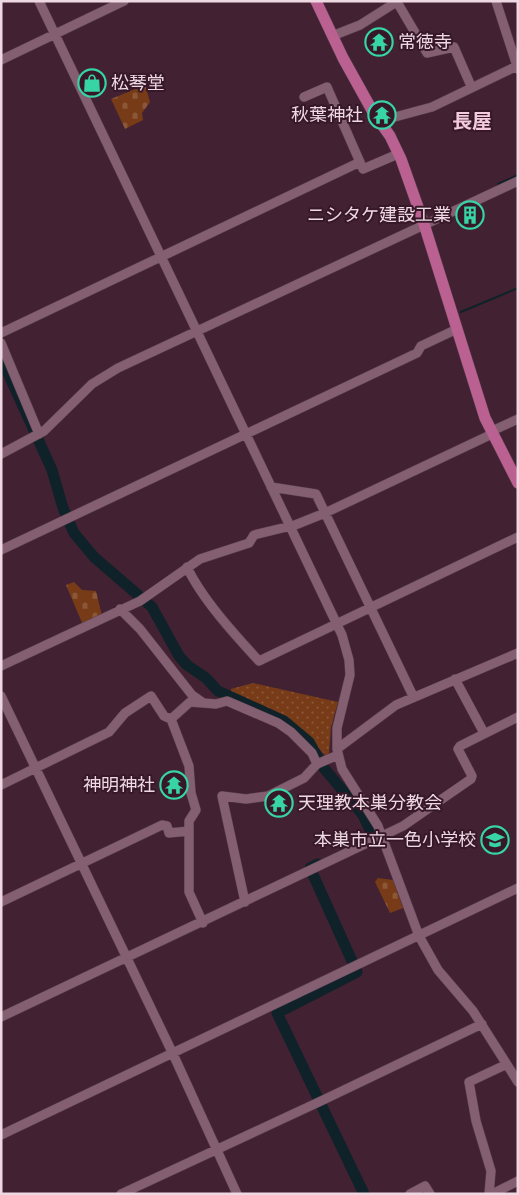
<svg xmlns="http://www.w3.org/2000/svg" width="519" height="1195" viewBox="0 0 519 1195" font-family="'Sofia Sans Condensed','Noto Sans JP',sans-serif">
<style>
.cemetery{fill:url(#cemetery-stones)}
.park{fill:url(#park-dots)}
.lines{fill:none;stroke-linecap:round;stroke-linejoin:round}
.stream{stroke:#0f2129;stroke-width:2}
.river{stroke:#0f2129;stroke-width:11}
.minor-casing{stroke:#5b404e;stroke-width:10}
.major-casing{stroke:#5b404e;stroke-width:12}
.minor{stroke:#835f71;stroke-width:9}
.major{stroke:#bb6192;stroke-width:11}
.labels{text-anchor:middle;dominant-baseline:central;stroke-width:4;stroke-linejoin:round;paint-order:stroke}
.poi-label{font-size:18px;fill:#eed9e3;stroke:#371828;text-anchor:end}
.quarter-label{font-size:20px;font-weight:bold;fill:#f4cade;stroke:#371828}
</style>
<defs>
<pattern id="cemetery-stones" width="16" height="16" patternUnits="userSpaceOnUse" patternTransform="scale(1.25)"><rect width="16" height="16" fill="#773b17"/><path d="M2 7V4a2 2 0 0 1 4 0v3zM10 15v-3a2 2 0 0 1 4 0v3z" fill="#8b5739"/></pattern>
<pattern id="park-dots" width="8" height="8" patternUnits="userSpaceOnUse" patternTransform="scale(1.25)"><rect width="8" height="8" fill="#773b17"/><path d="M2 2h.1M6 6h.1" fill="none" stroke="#8b5739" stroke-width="1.8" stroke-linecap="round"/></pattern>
</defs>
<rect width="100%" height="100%" fill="#422232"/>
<path class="cemetery" d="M 145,85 L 150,102 L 142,113 L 143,120 L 125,129 L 111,99 Z
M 74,582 L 82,590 L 96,591 L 102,616 L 83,625 L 66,585 Z
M 378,878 L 393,880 L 403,908 L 390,913 L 375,882 Z"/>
<path class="park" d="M 253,683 L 338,702 L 331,727 L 329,753 L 326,756 C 313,742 298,726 282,717 C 266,707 248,705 231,694 L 231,689 Z"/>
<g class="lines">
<path class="stream" d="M 498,184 L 518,175
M 461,312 L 518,288"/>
<path class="river" d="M 1,358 L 52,470 L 63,508 L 74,533 L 94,557 L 152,607 L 179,656 L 187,665 L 206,678 L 218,691 L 284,721 L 309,742 L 323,767 L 363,815 L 373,837 L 361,843
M 318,864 L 310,868 L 357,972 L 277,1013 L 364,1194"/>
<g class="minor-casing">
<path id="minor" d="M 39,1 L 342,635 L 349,660 L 350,675 L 337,728 L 337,749 L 342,769 L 378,826 L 419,936 L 438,970 L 473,1011 L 518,1082
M 496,1 L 518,69
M 397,2 L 427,53 L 454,47 L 471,86
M 332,36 L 360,25 L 398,1
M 1,60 L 124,1
M 304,97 L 327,87 L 363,169 L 398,154
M 380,121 L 432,107 L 517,66
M 1,333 L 360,162
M 1,343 L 39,434
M 1,454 L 44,431 L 92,384 L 118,368 L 518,181
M 271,487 L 316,494 L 413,696
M 1,550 L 417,353 L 421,346 L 457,329
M 187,567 C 202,599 235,635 259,661 L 518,537
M 120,609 L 140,629 L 192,695 L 202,702
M 1,666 L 140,601 L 200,559 L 249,543 L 254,535 L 295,525 L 325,513 L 490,435 L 494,430 L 518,419
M 455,679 L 484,733
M 1,696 L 173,1054 L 237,1194
M 171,719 L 190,702 L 216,704 L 227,701 L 278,723 L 291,732 L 312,753 L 317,764
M 337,749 L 396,705 L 518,653
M 1,785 L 109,732 L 125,713 L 151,696 L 164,716 L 171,719 L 189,766 L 191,793 L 196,810 L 189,821 L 189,892 L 203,923
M 1,902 L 162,825 L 167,826 L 169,833 L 189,831
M 245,902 L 222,796 L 246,799 L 268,796 L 304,778 L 317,764 L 338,755
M 1,1017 L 403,826 L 471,779 L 472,776 L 458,749 L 460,746 L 518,717
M 1,1135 L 518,888
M 121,1194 L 321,1101 L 482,1024
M 410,1194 L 425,1186 L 430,1194
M 489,1194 L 491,1171 L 476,1121 L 469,1082 L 505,1065
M 492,1194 L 518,1181"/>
</g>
<g class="major-casing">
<path id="major" d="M 316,1 L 343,58 L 373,112 L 390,136 L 401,159 L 424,224 L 485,418 L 518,483"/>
</g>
<use href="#minor" class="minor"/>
<use href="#major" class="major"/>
</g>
<defs>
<g id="temple-ring" transform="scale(1.4375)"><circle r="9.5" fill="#371828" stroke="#37d4a6" stroke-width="1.5"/><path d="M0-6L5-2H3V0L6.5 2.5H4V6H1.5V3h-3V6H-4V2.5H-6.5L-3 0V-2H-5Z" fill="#37d4a6"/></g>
<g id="shop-ring" transform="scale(1.4375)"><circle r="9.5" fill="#371828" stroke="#37d4a6" stroke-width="1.5"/><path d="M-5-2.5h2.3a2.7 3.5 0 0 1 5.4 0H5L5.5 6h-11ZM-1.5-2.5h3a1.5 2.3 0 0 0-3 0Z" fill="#37d4a6"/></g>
<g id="building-ring" transform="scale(1.4375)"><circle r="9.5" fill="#371828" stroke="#37d4a6" stroke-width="1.5"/><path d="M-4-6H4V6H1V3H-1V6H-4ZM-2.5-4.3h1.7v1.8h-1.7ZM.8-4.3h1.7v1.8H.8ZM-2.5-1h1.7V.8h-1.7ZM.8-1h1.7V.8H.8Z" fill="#37d4a6"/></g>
<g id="school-ring" transform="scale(1.4375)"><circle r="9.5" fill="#371828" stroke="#37d4a6" stroke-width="1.5"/><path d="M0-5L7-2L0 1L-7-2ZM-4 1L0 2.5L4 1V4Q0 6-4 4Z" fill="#37d4a6"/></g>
</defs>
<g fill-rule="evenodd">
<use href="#temple-ring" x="379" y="42"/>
<use href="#shop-ring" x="92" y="83"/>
<use href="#temple-ring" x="382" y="115"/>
<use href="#building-ring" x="470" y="215"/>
<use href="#temple-ring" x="174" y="785"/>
<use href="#temple-ring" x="279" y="803"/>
<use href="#school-ring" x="495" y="840"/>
</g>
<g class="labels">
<g class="poi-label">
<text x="398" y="42" text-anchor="start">常徳寺</text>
<text x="111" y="83" text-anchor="start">松琴堂</text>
<text x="363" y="115">秋葉神社</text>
<text x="451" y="215">ニシタケ建設工業</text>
<text x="155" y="785">神明神社</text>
<text x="298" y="803" text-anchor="start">天理教本巣分教会</text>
<text x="476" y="840">本巣市立一色小学校</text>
</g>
<g class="quarter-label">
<text x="472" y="122">長屋</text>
</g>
</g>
<rect width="519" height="1195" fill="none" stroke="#eed9e3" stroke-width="5"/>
</svg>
